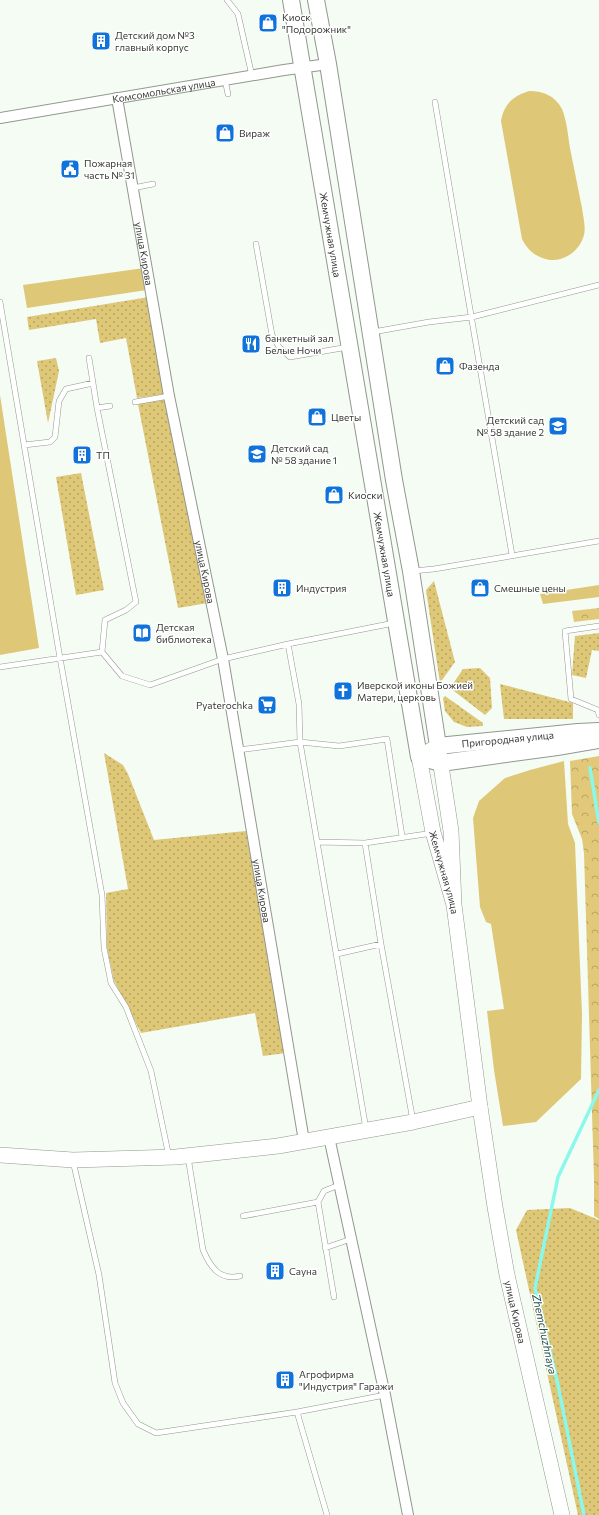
<svg xmlns="http://www.w3.org/2000/svg" width="599" height="1515" viewBox="0 0 599 1515" font-family="Commissioner,sans-serif">
<style>
.grass{fill:url(#grass-dots)}
.forest{fill:url(#forest-crowns)}
.green{fill:#dfc778}
.lines{fill:none;stroke-linecap:round;stroke-linejoin:round}
.stream{stroke:#8bf8ec;stroke-width:3.5}
.lane-casing{stroke:#91988f;stroke-width:6}
.street-casing{stroke:#91988f;stroke-width:12}
.secondary-casing{stroke:#91988f;stroke-width:16}
.primary-casing{stroke:#91988f;stroke-width:18}
.lane{stroke:#fff;stroke-width:5}
.street{stroke:#fff;stroke-width:10}
.secondary{stroke:#fff;stroke-width:15}
.primary{stroke:#fff;stroke-width:16}
.labels{text-anchor:middle;dominant-baseline:central;stroke-width:3;stroke-linejoin:round;paint-order:stroke}
.poi-label{font-size:10px;fill:#393b38;stroke:#fff;text-anchor:start}
.street-label{font-size:10px;fill:#393b38;stroke:#fff}
.water-label{font-size:11px;font-style:italic;fill:#1f504a;stroke:#fff}
</style>
<defs>
<pattern id="grass-dots" width="8" height="8" patternUnits="userSpaceOnUse"><rect width="8" height="8" fill="#dfc778"/><path d="M2 2h.1M6 6h.1" fill="none" stroke="#b6a363" stroke-width="1.8" stroke-linecap="round"/></pattern>
<pattern id="forest-crowns" width="20" height="18" patternUnits="userSpaceOnUse"><rect width="20" height="18" fill="#e1c979"/><path d="M2 6a3 3 0 1 1 6 0M12 15a3 3 0 1 1 6 0" fill="none" stroke="#b7a464"/></pattern>
</defs>
<rect width="100%" height="100%" fill="#f5fcf3"/>
<path class="grass" d="M 149,297 L 166,394 L 137,398 L 126,338 L 100,343 L 96,319 L 29,330 L 27,317 Z
M 56,358 L 59,371 L 48,423 L 37,361 Z
M 167,399 L 208,603 L 178,608 L 138,404 Z
M 81,473 L 104,590 L 76,595 L 56,477 Z
M 434,581 L 455,662 L 440,683 L 426,590 Z
M 599,633 L 599,651 L 592,650 L 586,678 L 572,675 L 575,636 Z
M 480,668 L 490,678 L 492,708 L 485,715 L 450,688 L 463,669 Z
M 500,684 L 573,703 L 573,719 L 504,719 Z
M 445,696 L 483,723 L 483,726 L 467,727 L 454,722 L 445,711 L 443,698 Z
M 104,753 L 123,765 L 128,774 L 154,840 L 246,831 L 286,1053 L 263,1056 L 255,1013 L 141,1033 L 114,981 L 107,948 L 106,893 L 128,889 Z
M 570,1208 L 599,1220 L 599,1515 L 578,1515 L 516,1230 L 527,1210 Z"/>
<path class="forest" d="M 599,608 L 599,619 L 574,622 L 572,611 Z
M 599,756 L 599,1219 L 594,1216 L 594,1178 L 584,853 L 582,839 L 572,814 L 570,761 Z"/>
<path class="green" d="M 529,91 C 544,91 555,96 562,109 C 567,121 568,136 570,148 C 574,168 578,188 582,208 C 583,217 586,226 584,235 C 580,250 566,261 550,260 C 537,258 528,251 522,239 L 501,121 C 504,104 513,96 529,91 Z
M 144,268 L 147,290 L 27,308 L 23,285 Z
M 0,395 L 39,648 L 0,655 Z
M 599,585 L 599,597 L 543,604 L 540,594 Z
M 564,761 L 568,824 L 575,843 L 582,1014 L 581,1079 L 536,1122 L 503,1126 L 494,1070 L 487,1011 L 504,1009 L 491,924 L 486,922 L 480,907 L 473,818 L 479,801 L 505,778 L 530,770 Z"/>
<g class="lines">
<path class="stream" d="M 590,768 L 599,823
M 584,1515 L 558,1385 L 535,1288 L 558,1177 L 599,1090"/>
<g class="lane-casing">
<path id="lane" d="M 227,0 L 238,14 L 252,76
M 225,80 L 228,94
M 435,102 C 461,253 485,404 512,555
M 133,188 L 153,184
M 256,244 L 272,335 L 279,347 L 290,357 L 348,347
M 0,302 L 60,658 L 102,895 L 104,948 L 111,983 L 126,1007 L 151,1071 L 169,1157
M 373,332 L 429,322 L 472,317 L 599,285
M 89,358 L 97,408
M 135,402 L 169,396
M 24,445 L 50,442 L 55,437 L 59,401 L 66,389 L 93,383
M 413,571 L 434,569 L 599,541
M 599,626 L 565,631 L 571,699 L 598,710 L 599,715
M 288,644 L 299,704 L 300,742 L 366,1129
M 102,652 L 105,620 L 126,610 L 136,602 L 97,408 L 110,406
M 0,667 L 102,652 L 122,676 L 150,685 L 223,659 L 288,644 L 394,623
M 238,750 L 300,742 L 339,746 L 387,739 L 402,836
M 317,842 L 365,843
M 337,954 L 381,944
M 413,1121 L 381,944 L 365,843 L 433,833
M 188,1157 L 203,1250 C 210,1266 219,1281 240,1276
M 73,1161 L 99,1275 L 115,1383 L 123,1403 L 138,1424 L 156,1433 L 297,1412 L 385,1395
M 243,1216 L 318,1202
M 325,1248 L 351,1239
M 334,1297 L 318,1202 L 324,1191 L 339,1185
M 297,1412 L 327,1515"/>
</g>
<g class="street-casing">
<g id="street">
<path id="s1" d="M 117,98 L 169,396 L 223,659 L 304,1141"/>
<path id="s2" d="M 0,118 L 284,70 L 328,64"/>
<path d="M 329,1137 L 385,1395 L 408,1515"/>
</g>
</g>
<g class="secondary-casing">
<g id="secondary">
<path id="s3" d="M 454,905 L 451,831 L 438,746 L 419,757 L 433,832 L 454,905 L 480,1107 L 495,1207 L 507,1275 L 562,1515"/>
<path d="M 0,1155 L 73,1160 L 176,1157 L 278,1146 L 413,1122 L 480,1107"/>
</g>
</g>
<g class="primary-casing">
<g id="primary">
<path id="s4" d="M 291,0 L 419,757 L 441,763 L 557,747 L 599,740"/>
<path id="s5" d="M 316,0 L 328,64 L 394,480 L 411,571 L 438,746 L 578,732 L 599,731"/>
</g>
</g>
<use href="#lane" class="lane"/>
<use href="#street" class="street"/>
<use href="#secondary" class="secondary"/>
<use href="#primary" class="primary"/>
</g>
<defs>
<g id="shop-square" transform="scale(1)"><rect x="-9" y="-9" width="18" height="18" rx="4" fill="#0f73db" stroke="#fff"/><path d="M-5-2.5h2.3a2.7 3.5 0 0 1 5.4 0H5L5.5 6h-11ZM-1.5-2.5h3a1.5 2.3 0 0 0-3 0Z" fill="#fff"/></g>
<g id="building-square" transform="scale(1)"><rect x="-9" y="-9" width="18" height="18" rx="4" fill="#0f73db" stroke="#fff"/><path d="M-4-6H4V6H1V3H-1V6H-4ZM-2.5-4.3h1.7v1.8h-1.7ZM.8-4.3h1.7v1.8H.8ZM-2.5-1h1.7V.8h-1.7ZM.8-1h1.7V.8H.8Z" fill="#fff"/></g>
<g id="civic-square" transform="scale(1)"><rect x="-9" y="-9" width="18" height="18" rx="4" fill="#0f73db" stroke="#fff"/><path d="M-.6-6.5H3V-4.5H.6V-3L4-1V1h2V6H-6V1h2V-1L-.6-3ZM-1.2 2.5V6h2.4V2.5Z" fill="#fff"/></g>
<g id="restaurant-square" transform="scale(1)"><rect x="-9" y="-9" width="18" height="18" rx="4" fill="#0f73db" stroke="#fff"/><path d="M-5-6h1v4h1v-4h1v4h1v-4h1v5L-1.5 .5V6h-2V.5L-5-1ZM5-6V6H3V1.5H1.5Q1.5-4 5-6Z" fill="#fff"/></g>
<g id="school-square" transform="scale(1)"><rect x="-9" y="-9" width="18" height="18" rx="4" fill="#0f73db" stroke="#fff"/><path d="M0-5L7-2L0 1L-7-2ZM-4 1L0 2.5L4 1V4Q0 6-4 4Z" fill="#fff"/></g>
<g id="library-square" transform="scale(1)"><rect x="-9" y="-9" width="18" height="18" rx="4" fill="#0f73db" stroke="#fff"/><path d="M-6-4Q-3-5.5-.7-3.5V5Q-3 3-6 4ZM6-4Q3-5.5 .7-3.5V5Q3 3 6 4Z" fill="#fff"/></g>
<g id="church-square" transform="scale(1)"><rect x="-9" y="-9" width="18" height="18" rx="4" fill="#0f73db" stroke="#fff"/><path d="M-1.2-6h2.4v3.5h3.3v2.4h-3.3V6h-2.4V-.1h-3.3v-2.4h3.3Z" fill="#fff"/></g>
<g id="supermarket-square" transform="scale(1)"><rect x="-9" y="-9" width="18" height="18" rx="4" fill="#0f73db" stroke="#fff"/><path d="M-6-5.5h2.5l.6 2H6L4.5 2H-2.5L-4.4-4H-6ZM-1.5 3.2a1.3 1.3 0 1 0 .1 0ZM3 3.2a1.3 1.3 0 1 0 .1 0Z" fill="#fff"/></g>
</defs>
<g fill-rule="evenodd">
<use href="#shop-square" x="268" y="23"/>
<use href="#building-square" x="101" y="41"/>
<use href="#shop-square" x="225" y="133"/>
<use href="#civic-square" x="70" y="169"/>
<use href="#restaurant-square" x="251" y="344"/>
<use href="#shop-square" x="445" y="366"/>
<use href="#shop-square" x="317" y="417"/>
<use href="#school-square" x="558" y="426"/>
<use href="#school-square" x="257" y="454"/>
<use href="#building-square" x="82" y="455"/>
<use href="#shop-square" x="334" y="495"/>
<use href="#building-square" x="282" y="588"/>
<use href="#shop-square" x="480" y="588"/>
<use href="#library-square" x="142" y="633"/>
<use href="#church-square" x="343" y="691"/>
<use href="#supermarket-square" x="267" y="705"/>
<use href="#building-square" x="275" y="1271"/>
<use href="#building-square" x="285" y="1380"/>
</g>
<g class="labels">
<g class="poi-label">
<text x="282" y="17">Киоск<tspan x="282" dy="12">"Подорожник"</tspan></text>
<text x="115" y="35">Детский дом №3<tspan x="115" dy="12">главный корпус</tspan></text>
<text x="239" y="133">Вираж</text>
<text x="84" y="163">Пожарная<tspan x="84" dy="12">часть № 31</tspan></text>
<text x="265" y="338">банкетный зал<tspan x="265" dy="12">Белые Ночи</tspan></text>
<text x="459" y="366">Фазенда</text>
<text x="331" y="417">Цветы</text>
<text x="544" y="420" text-anchor="end">Детский сад<tspan x="544" dy="12">№ 58 здание 2</tspan></text>
<text x="271" y="448">Детский сад<tspan x="271" dy="12">№ 58 здание 1</tspan></text>
<text x="96" y="455">ТП</text>
<text x="348" y="495">Киоски</text>
<text x="296" y="588">Индустрия</text>
<text x="494" y="588">Смешные цены</text>
<text x="156" y="627">Детская<tspan x="156" dy="12">библиотека</tspan></text>
<text x="357" y="685">Иверской иконы Божией<tspan x="357" dy="12">Матери, церковь</tspan></text>
<text x="253" y="705" text-anchor="end">Pyaterochka</text>
<text x="289" y="1271">Сауна</text>
<text x="299" y="1374">Агрофирма<tspan x="299" dy="12">"Индустрия" Гаражи</tspan></text>
</g>
<g class="street-label">
<text stroke="none"><textPath href="#s2" startOffset="166">Комсомольская улица</textPath></text>
<text stroke="none"><textPath href="#s4" startOffset="238">Жемчужная улица</textPath></text>
<text stroke="none"><textPath href="#s1" startOffset="158">улица Кирова</textPath></text>
<text stroke="none"><textPath href="#s4" startOffset="562">Жемчужная улица</textPath></text>
<text stroke="none"><textPath href="#s1" startOffset="482">улица Кирова</textPath></text>
<text stroke="none"><textPath href="#s5" startOffset="826">Пригородная улица</textPath></text>
<text stroke="none"><textPath href="#s3" startOffset="300">Жемчужная улица</textPath></text>
<text stroke="none"><textPath href="#s1" startOffset="806">улица Кирова</textPath></text>
<text stroke="none"><textPath href="#s3" startOffset="746">улица Кирова</textPath></text>
</g>
<g class="water-label">
<text transform="translate(545 1334) rotate(78)">Zhemchuzhnaya</text>
</g>
</g>
</svg>
